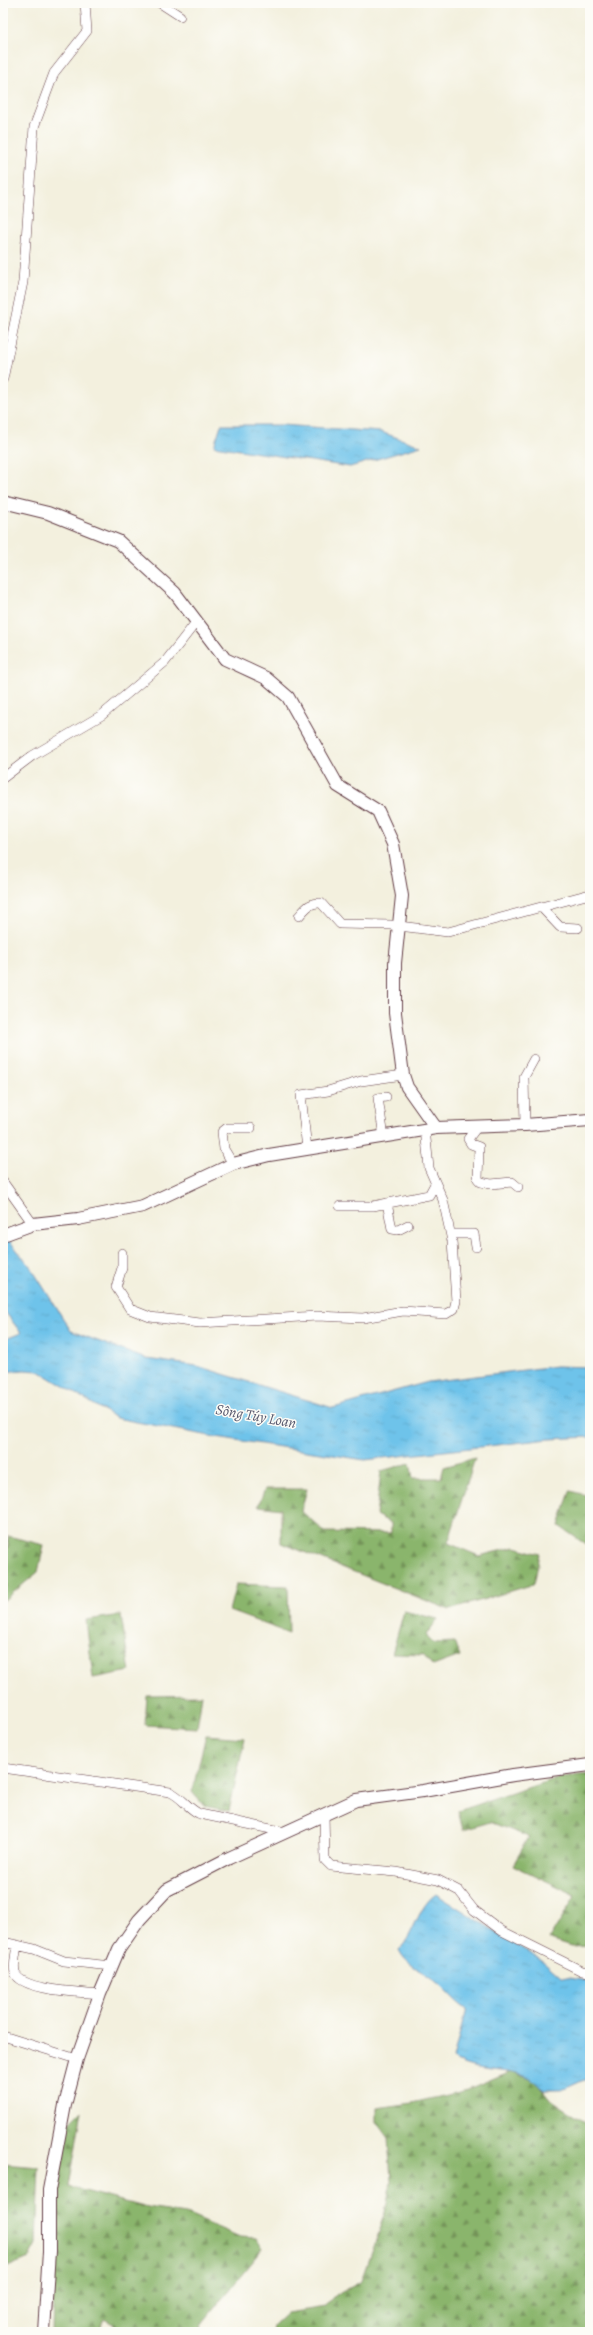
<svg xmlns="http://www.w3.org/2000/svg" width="593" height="2335" viewBox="0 0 593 2335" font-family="Alegreya,serif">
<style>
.forest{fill:url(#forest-firs);stroke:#6a6a4c}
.water{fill:url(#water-ripples);stroke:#5c718a}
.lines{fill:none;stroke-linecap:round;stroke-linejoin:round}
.minor-casing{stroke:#633e46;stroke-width:10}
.tertiary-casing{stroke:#633e46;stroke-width:14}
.minor{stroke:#fff;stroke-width:9}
.tertiary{stroke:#fff;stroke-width:12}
.labels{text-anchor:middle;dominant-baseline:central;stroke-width:3;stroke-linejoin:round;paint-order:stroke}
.water-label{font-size:15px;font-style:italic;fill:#57586e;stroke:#fdfcf7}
</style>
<defs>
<pattern id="forest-firs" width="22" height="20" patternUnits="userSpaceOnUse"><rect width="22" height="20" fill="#8ab56c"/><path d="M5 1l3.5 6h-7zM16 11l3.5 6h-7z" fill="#739359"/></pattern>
<pattern id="water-ripples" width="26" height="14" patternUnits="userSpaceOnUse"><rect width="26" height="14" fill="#6ec3ea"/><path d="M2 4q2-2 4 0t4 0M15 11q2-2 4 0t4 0" fill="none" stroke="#61a7c9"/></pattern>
</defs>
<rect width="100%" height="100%" fill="#fdfcf7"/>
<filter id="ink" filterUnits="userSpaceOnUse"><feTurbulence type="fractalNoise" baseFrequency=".025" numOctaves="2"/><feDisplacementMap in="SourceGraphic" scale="8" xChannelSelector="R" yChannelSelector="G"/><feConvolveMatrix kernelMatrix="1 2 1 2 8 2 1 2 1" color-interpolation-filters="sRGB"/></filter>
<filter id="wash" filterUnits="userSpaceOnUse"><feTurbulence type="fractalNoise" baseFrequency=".012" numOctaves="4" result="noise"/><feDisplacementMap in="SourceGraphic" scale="16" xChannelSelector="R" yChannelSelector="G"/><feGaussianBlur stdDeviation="0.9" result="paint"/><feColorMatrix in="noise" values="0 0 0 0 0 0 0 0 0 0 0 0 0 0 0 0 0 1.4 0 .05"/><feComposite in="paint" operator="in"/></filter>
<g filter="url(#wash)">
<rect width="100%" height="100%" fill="#f3f0de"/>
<path class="forest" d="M 475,1458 L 448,1543 L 479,1556 L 515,1547 L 540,1554 L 534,1584 L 450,1610 L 281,1543 L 281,1509 L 258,1506 L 265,1489 L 307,1489 L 301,1511 L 325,1532 L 391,1533 L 391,1523 L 376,1515 L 381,1471 L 410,1463 L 413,1478 L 441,1478 L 444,1467 Z
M 570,1491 L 590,1496 L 590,1535 L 588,1546 L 559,1526 Z
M 8,1536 L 44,1545 L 38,1572 L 3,1601 L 3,1548 L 9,1547 Z
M 236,1584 L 288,1586 L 289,1633 L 229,1611 Z
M 404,1611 L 438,1619 L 426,1635 L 434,1643 L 455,1642 L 460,1656 L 433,1666 L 423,1655 L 392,1654 Z
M 121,1615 L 130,1671 L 93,1678 L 86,1620 Z
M 202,1695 L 197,1728 L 145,1725 L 147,1696 Z
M 206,1735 L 245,1738 L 229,1811 L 204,1806 L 192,1792 Z
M 590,1774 L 590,1945 L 571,1946 L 549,1939 L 576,1895 L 513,1865 L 529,1837 L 490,1822 L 463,1830 L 458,1811 L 560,1777 Z
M 511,2072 L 536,2081 L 552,2101 L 590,2125 L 590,2332 L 272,2332 L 273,2326 L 287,2313 L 325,2307 L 335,2296 L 362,2281 L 384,2218 L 391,2181 L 388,2137 L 377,2122 L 377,2108 L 412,2103 L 468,2090 Z
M 82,2110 L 69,2187 L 148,2208 L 186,2214 L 240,2237 L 256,2238 L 263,2249 L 200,2326 L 203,2332 L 113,2332 L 115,2325 L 104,2319 L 99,2332 L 52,2332 L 57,2196 L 68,2124 Z
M 3,2164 L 39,2167 L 36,2245 L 29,2258 L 3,2269 Z"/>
<path class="water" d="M 221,425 L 282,425 L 381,432 L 421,446 L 350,467 L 214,446 Z
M 3,1233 L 30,1266 L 71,1331 L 146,1359 L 197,1366 L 333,1408 L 428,1382 L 556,1366 L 590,1367 L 590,1437 L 549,1439 L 365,1460 L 210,1436 L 116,1418 L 39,1371 L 24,1370 L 3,1372 L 3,1340 L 21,1333 L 3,1309 Z
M 436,1894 L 544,1962 L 561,1977 L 590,1981 L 590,2080 L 584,2080 L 562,2090 L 544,2090 C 522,2063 481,2077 453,2059 L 466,2009 C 454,2001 446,1989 434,1980 C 421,1970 406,1965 399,1950 C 415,1934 417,1907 436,1894 Z"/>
</g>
<g filter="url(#ink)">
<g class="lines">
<g class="minor-casing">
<path id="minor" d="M 160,3 L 180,16
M 3,379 L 23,282 L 34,127 L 54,73 L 87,31 L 85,3
M 3,778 L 32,756 L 102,715 L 165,662 L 197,621
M 542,908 L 560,927 L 578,928
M 299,916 C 306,908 310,902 321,903 L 340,924 L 391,925 L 448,932 L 590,894
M 525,1125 L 524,1077 L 534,1059
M 477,1127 L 468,1139 L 471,1144 L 479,1147 L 478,1179 L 481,1182 L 491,1184 L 512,1182 L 518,1187
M 384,1137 L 378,1098 L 386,1097
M 307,1149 L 301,1095 L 328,1091 L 361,1081 L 403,1075
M 233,1164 L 224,1149 L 222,1132 L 227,1128 L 251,1128
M 3,1182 L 33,1224
M 387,1203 L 392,1229 L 398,1230 L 408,1225
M 340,1206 L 373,1206 L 429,1195 L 435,1184
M 451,1234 L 474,1234 L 476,1247
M 122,1253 L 122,1268 L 116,1287 L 130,1309 L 150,1317 L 200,1323 L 317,1316 L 363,1318 L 403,1311 L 446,1314 L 454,1309 L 456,1301 L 452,1241 L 443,1200 L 429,1168 L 425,1129
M 3,1768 L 170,1792 C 182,1797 188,1809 200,1814 L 285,1832
M 324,1814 L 325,1860 L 331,1866 L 396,1872 L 438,1880 L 459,1891 L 474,1910 L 502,1931 L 582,1971 L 590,1972
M 3,1942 L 34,1949 L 64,1961 L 111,1966
M 17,1945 C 16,1953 13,1965 15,1973 C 22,1991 82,1992 100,1994
M 3,2036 L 77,2059"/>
</g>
<g class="tertiary-casing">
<path id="tertiary" d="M 3,502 L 48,513 L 118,541 L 175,593 L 225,659 L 266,678 L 288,697 L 338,786 L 378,811 L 393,844 L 402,896 L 395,963 L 395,1013 L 403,1075 L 407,1087 L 436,1128
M 3,1235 L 33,1224 L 78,1219 L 143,1206 L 233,1164 L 269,1155 L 436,1128 L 525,1125 L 590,1120
M 44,2332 L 49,2251 L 49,2190 L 65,2105 L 77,2059 L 100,1994 L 119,1949 L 139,1920 L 167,1890 L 229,1858 L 356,1800 L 423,1791 L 513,1775 L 590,1765"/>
</g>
<use href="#minor" class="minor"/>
<use href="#tertiary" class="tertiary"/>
</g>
</g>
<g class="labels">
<g class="water-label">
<text transform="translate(256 1416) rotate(10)">Sông Túy Loan</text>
</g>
</g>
<rect width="593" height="2335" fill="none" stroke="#fdfcf7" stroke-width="16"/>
</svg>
